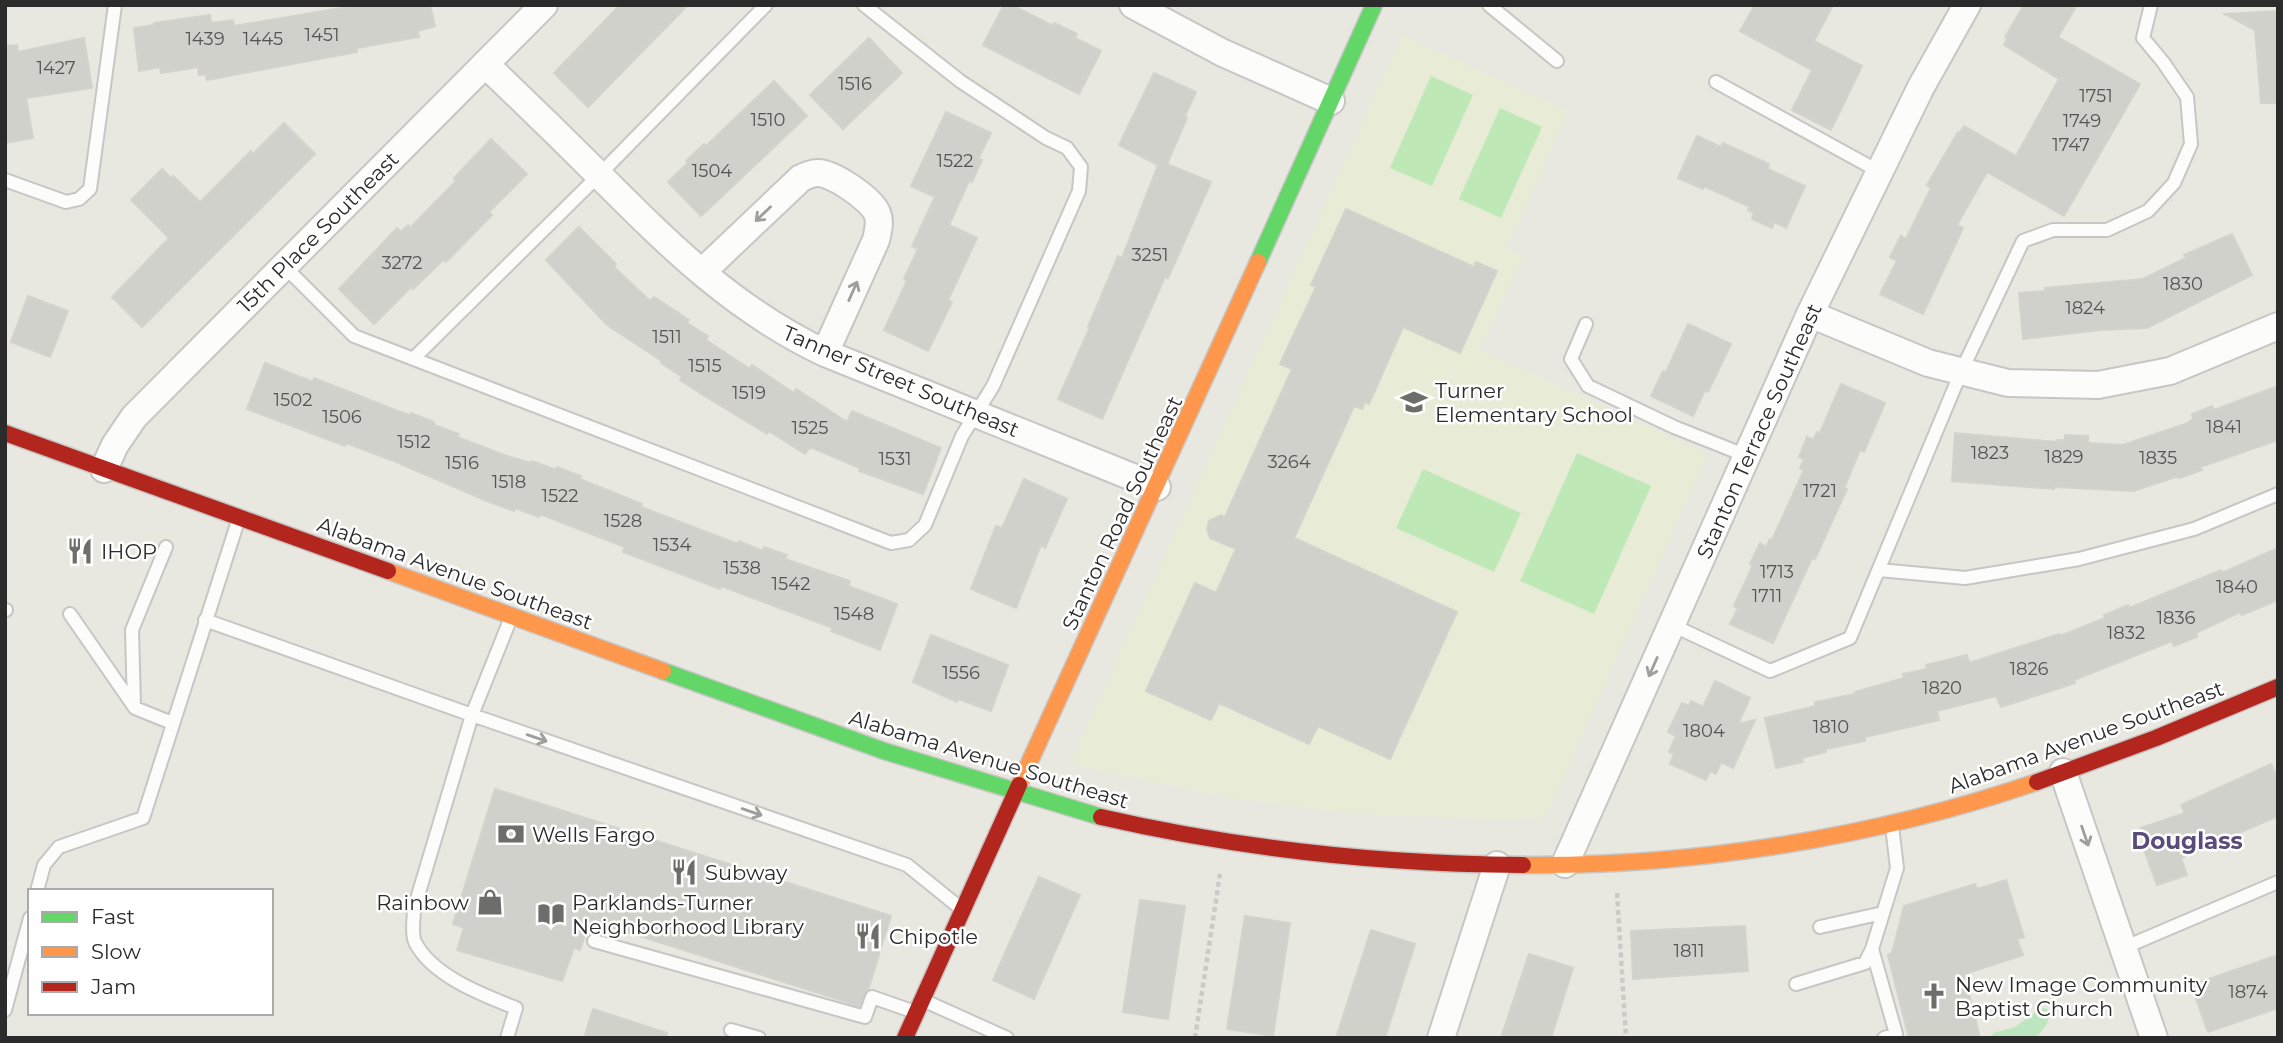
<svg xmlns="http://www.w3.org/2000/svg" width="2283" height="1043" viewBox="0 0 2283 1043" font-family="Montserrat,sans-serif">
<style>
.education{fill:#e8ebd6}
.green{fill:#bde5c0}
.pitch{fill:#bee9b7}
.building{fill:#d1d1cb;stroke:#d3d3cd;stroke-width:2}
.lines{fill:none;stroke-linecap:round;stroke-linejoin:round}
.lane-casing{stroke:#c7c6c5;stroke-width:16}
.street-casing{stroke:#c7c6c5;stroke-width:30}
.fast-casing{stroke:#c7c6c5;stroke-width:19}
.slow-casing{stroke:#c7c6c5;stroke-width:19}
.jam-casing{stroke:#c7c6c5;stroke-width:19}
.path{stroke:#cacac9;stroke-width:4.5;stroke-dasharray:5 3.5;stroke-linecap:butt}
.lane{stroke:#fcfcfa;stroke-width:12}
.street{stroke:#fcfcfa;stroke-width:26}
.fast{stroke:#63d668;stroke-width:16}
.slow{stroke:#ff974d;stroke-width:16}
.jam{stroke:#b3261e;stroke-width:16}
.oneway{stroke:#9e9e9d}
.labels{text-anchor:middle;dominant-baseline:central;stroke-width:5;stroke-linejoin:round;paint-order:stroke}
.number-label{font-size:18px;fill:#555554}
.street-label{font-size:21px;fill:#2b2b2b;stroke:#fff}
.poi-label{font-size:21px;fill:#2b2b2b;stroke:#fff;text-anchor:start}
.neighbourhood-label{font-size:23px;font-weight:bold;fill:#5b4b7b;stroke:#fff}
</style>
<rect width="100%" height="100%" fill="#e8e8e0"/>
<path class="education" d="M 1402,35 L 1568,111 L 1507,249 L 1523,257 L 1480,350 L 1708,454 L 1546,816 L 1512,820 L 1355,814 L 1225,797 L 1075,765 L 1073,757 Z"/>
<path class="green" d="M 2046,1008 L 2050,1013 L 2047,1024 L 2036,1038 L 1991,1038 L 1993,1033 L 2015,1027 L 2040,1009 Z"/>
<path class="pitch" d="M 1431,76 L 1473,95 L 1432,186 L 1390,168 Z
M 1500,108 L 1542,127 L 1501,218 L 1459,199 Z
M 1577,453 L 1651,486 L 1594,614 L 1520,581 Z
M 1423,469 L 1521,513 L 1494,572 L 1396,528 Z"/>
<path class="building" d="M 359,5 L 430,5 L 435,26 L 418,31 L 419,37 L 357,48 L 357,52 L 207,80 L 206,74 L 199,75 L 198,67 L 161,73 L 160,67 L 139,71 L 134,28 L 154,25 L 154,23 L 210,15 L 211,23 L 233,20 L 234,26 Z
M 620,5 L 688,5 L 588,107 L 554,73 Z
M 1004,5 L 1012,5 L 1053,26 L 1054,23 L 1077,34 L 1075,38 L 1101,51 L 1079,94 L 983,45 Z
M 1755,5 L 1833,5 L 1814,41 L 1862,66 L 1831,130 L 1792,110 L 1812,70 L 1740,31 Z
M 2024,5 L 2077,5 L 2058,37 L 2140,84 L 2064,216 L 1987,172 L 1957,225 L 1963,228 L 1923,314 L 1880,294 L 1897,261 L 1890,257 L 1901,236 L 1906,239 L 1931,188 L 1927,185 L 1958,132 L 1960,133 L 1964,126 L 2016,156 L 2059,79 L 2004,45 L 2007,39 L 2005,37 Z
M 2278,11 L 2278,103 L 2261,103 L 2255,30 L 2225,14 Z
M 84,38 L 92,88 L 26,98 L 33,138 L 5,143 L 5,46 L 17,45 L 18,52 Z
M 869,38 L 902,73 L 843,129 L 810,95 Z
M 1154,73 L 1196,92 L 1185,116 L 1187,118 L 1167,164 L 1211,182 L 1168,278 L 1165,277 L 1102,419 L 1058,399 L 1090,327 L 1088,327 L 1118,256 L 1122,258 L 1158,165 L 1119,145 Z
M 774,81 L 807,116 L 701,216 L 668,182 L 688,163 L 686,161 L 704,144 L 706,146 Z
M 946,112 L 991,133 L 978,159 L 982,160 L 972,182 L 969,181 L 949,225 L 977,238 L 948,300 L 952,302 L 928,351 L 884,330 L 907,281 L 904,279 L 918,249 L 912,246 L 935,197 L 911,186 Z
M 284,123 L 315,154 L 142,327 L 112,297 L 169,238 L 131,200 L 162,169 L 171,178 L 173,176 L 200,202 L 251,151 L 252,155 Z
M 1697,136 L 1721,147 L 1723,143 L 1769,164 L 1768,169 L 1805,186 L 1786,228 L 1774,222 L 1772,228 L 1752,219 L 1754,213 L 1748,210 L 1750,207 L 1704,186 L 1703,189 L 1678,178 Z
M 491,139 L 527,174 L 489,212 L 492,215 L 446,262 L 443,260 L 413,289 L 411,287 L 374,324 L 339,289 L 397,228 L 401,232 L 408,225 L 410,228 L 456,181 L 454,178 Z
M 1346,209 L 1474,267 L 1476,262 L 1497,271 L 1460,353 L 1403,327 L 1369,404 L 1365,402 L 1362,409 L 1354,406 L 1294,538 L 1457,612 L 1390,759 L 1318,726 L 1309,744 L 1219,703 L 1211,720 L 1146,691 L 1195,583 L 1216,593 L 1236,549 L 1210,538 L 1207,529 L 1209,521 L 1221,515 L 1225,517 L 1292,369 L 1280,364 L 1316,287 L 1311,285 Z
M 579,227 L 616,264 L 614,267 L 650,301 L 654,297 L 674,310 L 689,320 L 687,323 L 708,336 L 706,340 L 750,369 L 752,365 L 794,393 L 796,389 L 847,422 L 852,411 L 941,448 L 923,494 L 859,471 L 860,468 L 810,447 L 805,454 L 769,431 L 767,434 L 703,395 L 680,380 L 682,377 L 661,363 L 662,361 L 607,325 L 546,260 Z
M 2232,234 L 2252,275 L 2147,328 L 2100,330 L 2023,339 L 2019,293 L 2045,291 L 2045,288 L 2143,279 L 2186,258 L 2184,255 Z
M 28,296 L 68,311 L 50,357 L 11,342 Z
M 1688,324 L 1731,344 L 1708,392 L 1705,390 L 1693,416 L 1651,396 L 1663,371 L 1666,372 Z
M 265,363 L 313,382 L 314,378 L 411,416 L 411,413 L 434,422 L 434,425 L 459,434 L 457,437 L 504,455 L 531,463 L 532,461 L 556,470 L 557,467 L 581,476 L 580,479 L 642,504 L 641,507 L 738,544 L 739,541 L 763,551 L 764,547 L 787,555 L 785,559 L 850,581 L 848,586 L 897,604 L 880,650 L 831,631 L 833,628 L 721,586 L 720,589 L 623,552 L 625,547 L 540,514 L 539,517 L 515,508 L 514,511 L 487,501 L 394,461 L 346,443 L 345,446 L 247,409 Z
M 1841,384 L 1885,403 L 1864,452 L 1860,450 L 1844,488 L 1847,489 L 1815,559 L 1812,558 L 1773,643 L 1730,624 L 1738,608 L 1734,606 L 1753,565 L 1750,564 L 1760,543 L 1766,547 L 1770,539 L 1772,540 L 1804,470 L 1800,468 L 1804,459 L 1799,457 L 1807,437 L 1813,440 L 1817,432 L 1820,433 Z
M 2278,386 L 2278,440 L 2200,467 L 2202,470 L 2179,478 L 2179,476 L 2133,491 L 2054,487 L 2054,489 L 1952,481 L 1955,433 L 2057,442 L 2058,440 L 2065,440 L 2065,435 L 2088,436 L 2088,443 L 2123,445 L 2185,424 L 2193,419 L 2192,414 L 2212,406 L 2214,410 Z
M 1024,479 L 1067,499 L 1045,548 L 1041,545 L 1016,608 L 971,589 L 996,526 L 1002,528 Z
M 2278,548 L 2278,600 L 2242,615 L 2240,612 L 2196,633 L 2197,637 L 2174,646 L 2172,641 L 2074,680 L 2075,683 L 2001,707 L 1996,696 L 1937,711 L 1939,720 L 1865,737 L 1865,741 L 1826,749 L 1826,752 L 1802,758 L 1803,762 L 1776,768 L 1765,718 L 1816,706 L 1815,702 L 1855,694 L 1855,692 L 1904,678 L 1903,674 L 1927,669 L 1926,665 L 1967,655 L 1969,663 L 2059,634 L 2060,636 L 2105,618 L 2104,615 L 2128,605 L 2129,608 L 2221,570 L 2222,573 Z
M 931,635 L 1008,665 L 991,711 L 958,699 L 957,702 L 913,682 Z
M 1715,681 L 1750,698 L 1738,724 L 1755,720 L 1733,768 L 1721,762 L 1716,774 L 1710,771 L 1706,780 L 1670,764 L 1674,754 L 1669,752 L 1676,736 L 1668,732 L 1682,703 L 1689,706 L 1691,701 L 1703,707 Z
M 2271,764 L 2278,778 L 2278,816 L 2181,858 L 2187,875 L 2157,885 L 2142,844 L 2146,843 L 2141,828 L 2185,813 L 2181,805 Z
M 495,789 L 891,916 L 868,990 L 859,1006 L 590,920 L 580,950 L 574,948 L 562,981 L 457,950 L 464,928 L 453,924 Z
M 1039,877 L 1080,895 L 1034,999 L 993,980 Z
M 2006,880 L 2024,937 L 2017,939 L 2023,955 L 1964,974 L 1980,1038 L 1909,1038 L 1888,955 L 1892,953 L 1904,906 L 1975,884 L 1977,889 Z
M 1140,900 L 1185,906 L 1168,1019 L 1123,1012 Z
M 1245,916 L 1290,923 L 1273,1036 L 1227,1029 Z
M 1745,926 L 1748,971 L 1633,979 L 1631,931 Z
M 1371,930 L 1415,944 L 1385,1038 L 1336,1038 Z
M 1529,954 L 1573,968 L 1551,1038 L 1501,1038 Z
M 2278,955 L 2278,1008 L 2208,1032 L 2191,985 Z
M 593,1009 L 667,1033 L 666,1038 L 584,1038 Z"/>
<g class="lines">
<g class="lane-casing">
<path id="lane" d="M 1489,5 L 1557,61
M 1716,82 L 1880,172
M 5,180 L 66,202 L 79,199 L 90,189 L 115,5
M 284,266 L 354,336 L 891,543 L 909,540 L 925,525 L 962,436 L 993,386 L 1079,191 L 1081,167 L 1067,148 L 1046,138 L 960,81 L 864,5
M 1586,324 L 1571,359 L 1588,386 L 1674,427 L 1747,456
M 413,359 L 599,175 L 766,5
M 1879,570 L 1965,578 L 2079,559 L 2194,529 L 2278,494
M 5,610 L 6,610
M 70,614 L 135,708 L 172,723
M 205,620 L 472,715 L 414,909 C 414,918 411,933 415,942 C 432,976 483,995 516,1008 L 507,1038
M 510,620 L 472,715 L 907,865 L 959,907
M 1672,625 L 1770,671 L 1850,638 L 1961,372 L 2023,241 L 2053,230 L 2107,230 L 2148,211 L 2174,183 L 2191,144 L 2187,97 L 2163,62 L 2143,38 L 2151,5
M 134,706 L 132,630 L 166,547
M 37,891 L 44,865 L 59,847 L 143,818 L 238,521
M 1820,927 L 1883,913
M 594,941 L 865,1017 L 872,997 L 912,1011
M 2123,948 L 2278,882
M 1796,984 L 1865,963 L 1872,949
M 925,1001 L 1007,1038
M 5,1010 L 30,918
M 731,1030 L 759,1038
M 1884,1038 L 1896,1034 L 1872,949 L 1897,868 L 1892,826"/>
</g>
<g class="street-casing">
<path id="street" d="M 1133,5 L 1223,53 L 1331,101
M 485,64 C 524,101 562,138 600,176 C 670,246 734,310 825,353 L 1157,487
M 702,272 L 801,178 C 806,176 812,173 817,173 C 832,172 871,199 877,213 C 881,222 878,231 876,240 L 825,353
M 1810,314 L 1928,363 L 2008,383 L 2098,385 L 2170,371 L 2278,326
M 104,469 L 115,445 L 134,417 L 544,5
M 2063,772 L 2154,1038
M 1565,864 L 1810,314 L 1921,87 L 1967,5
M 1441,1038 L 1497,865"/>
</g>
<g class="fast-casing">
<path id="fast" d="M 1258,262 L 1374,5
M 663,671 L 884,751 L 1101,817"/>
</g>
<g class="slow-casing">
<path id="slow" d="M 388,571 L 663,671
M 1019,785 L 1258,262
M 1523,865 C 1693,867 1876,837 2037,782"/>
</g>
<g class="jam-casing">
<path id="jam" d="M 5,433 L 388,571
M 2037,782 L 2156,738 L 2278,687
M 1101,817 C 1240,849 1380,864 1523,865
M 905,1038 L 1019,785"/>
</g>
<path class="path" d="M 1617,893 L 1626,1038
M 1195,1038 L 1220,874"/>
<use href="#lane" class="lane"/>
<use href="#street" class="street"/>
<use href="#fast" class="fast"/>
<use href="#slow" class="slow"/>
<use href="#jam" class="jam"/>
</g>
<defs><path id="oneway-shaft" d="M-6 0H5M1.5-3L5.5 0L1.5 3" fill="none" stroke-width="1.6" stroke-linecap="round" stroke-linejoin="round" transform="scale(1.75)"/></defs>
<g class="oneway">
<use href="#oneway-shaft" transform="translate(763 214) rotate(136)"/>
<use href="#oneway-shaft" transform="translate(853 291) rotate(-66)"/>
<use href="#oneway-shaft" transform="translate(1653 667) rotate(114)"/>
<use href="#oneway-shaft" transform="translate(537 738) rotate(19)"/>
<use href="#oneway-shaft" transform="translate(752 812) rotate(19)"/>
<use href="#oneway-shaft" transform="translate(2085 836) rotate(71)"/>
</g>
<defs>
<g id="school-bare" transform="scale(2.1)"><path d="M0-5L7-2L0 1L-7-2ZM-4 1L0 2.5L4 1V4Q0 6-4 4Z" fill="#6d6d6a" stroke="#fff" stroke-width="2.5" paint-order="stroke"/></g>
<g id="restaurant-bare" transform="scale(2.1)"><path d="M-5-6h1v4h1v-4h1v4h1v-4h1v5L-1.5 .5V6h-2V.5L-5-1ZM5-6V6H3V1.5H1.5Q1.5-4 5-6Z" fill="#6d6d6a" stroke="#fff" stroke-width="2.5" paint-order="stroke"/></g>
<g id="bank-bare" transform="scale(2.1)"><path d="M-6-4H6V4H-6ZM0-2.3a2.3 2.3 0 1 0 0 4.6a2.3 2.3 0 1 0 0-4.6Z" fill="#6d6d6a" stroke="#fff" stroke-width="2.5" paint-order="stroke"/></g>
<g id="shop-bare" transform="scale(2.1)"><path d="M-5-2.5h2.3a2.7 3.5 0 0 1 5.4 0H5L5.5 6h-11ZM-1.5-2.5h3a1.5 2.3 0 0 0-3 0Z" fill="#6d6d6a" stroke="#fff" stroke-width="2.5" paint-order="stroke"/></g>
<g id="library-bare" transform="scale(2.1)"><path d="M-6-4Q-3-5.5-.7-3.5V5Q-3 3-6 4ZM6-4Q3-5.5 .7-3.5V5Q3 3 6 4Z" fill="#6d6d6a" stroke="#fff" stroke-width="2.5" paint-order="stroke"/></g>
<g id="church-bare" transform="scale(2.1)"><path d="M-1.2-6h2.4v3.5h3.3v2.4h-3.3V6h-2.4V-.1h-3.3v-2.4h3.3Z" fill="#6d6d6a" stroke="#fff" stroke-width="2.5" paint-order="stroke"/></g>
</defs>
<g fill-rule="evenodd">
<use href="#school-bare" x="1414" y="402"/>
<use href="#restaurant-bare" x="80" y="551"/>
<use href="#bank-bare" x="511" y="834"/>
<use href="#restaurant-bare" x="684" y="872"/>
<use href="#shop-bare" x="490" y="902"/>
<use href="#library-bare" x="551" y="914"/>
<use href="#restaurant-bare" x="868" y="936"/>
<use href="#church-bare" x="1934" y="996"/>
</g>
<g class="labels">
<g class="number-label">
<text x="322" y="35">1451</text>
<text x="205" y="39">1439</text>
<text x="263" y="39">1445</text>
<text x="56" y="68">1427</text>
<text x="855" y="84">1516</text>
<text x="2096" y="96">1751</text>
<text x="768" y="120">1510</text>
<text x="2082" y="121">1749</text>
<text x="2071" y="145">1747</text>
<text x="955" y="161">1522</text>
<text x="712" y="171">1504</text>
<text x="1150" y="255">3251</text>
<text x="402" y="263">3272</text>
<text x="2183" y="284">1830</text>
<text x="2085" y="308">1824</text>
<text x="667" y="337">1511</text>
<text x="705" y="366">1515</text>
<text x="749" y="393">1519</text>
<text x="293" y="400">1502</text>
<text x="342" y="417">1506</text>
<text x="2224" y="427">1841</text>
<text x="810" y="428">1525</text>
<text x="414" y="442">1512</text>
<text x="1990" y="453">1823</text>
<text x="2064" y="457">1829</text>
<text x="2158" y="458">1835</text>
<text x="895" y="459">1531</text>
<text x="1289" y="462">3264</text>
<text x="462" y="463">1516</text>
<text x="509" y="482">1518</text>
<text x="1820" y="491">1721</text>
<text x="560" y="496">1522</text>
<text x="623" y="521">1528</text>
<text x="672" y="545">1534</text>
<text x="742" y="568">1538</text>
<text x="1777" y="572">1713</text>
<text x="791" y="584">1542</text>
<text x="2237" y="587">1840</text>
<text x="1767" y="596">1711</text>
<text x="854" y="614">1548</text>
<text x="2176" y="618">1836</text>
<text x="2126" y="633">1832</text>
<text x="2029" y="669">1826</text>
<text x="961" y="673">1556</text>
<text x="1942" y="688">1820</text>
<text x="1831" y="727">1810</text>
<text x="1704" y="731">1804</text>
<text x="1689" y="951">1811</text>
<text x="2248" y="992">1874</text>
</g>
<g class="street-label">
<text transform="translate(318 232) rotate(-45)">15th Place Southeast</text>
<text transform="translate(901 381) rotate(23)">Tanner Street Southeast</text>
<text transform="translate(1759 431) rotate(-66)">Stanton Terrace Southeast</text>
<text transform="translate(1122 513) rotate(-65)">Stanton Road Southeast</text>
<text transform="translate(455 573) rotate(20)">Alabama Avenue Southeast</text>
<text transform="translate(2086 737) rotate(-20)">Alabama Avenue Southeast</text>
<text transform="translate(989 759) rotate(17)">Alabama Avenue Southeast</text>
</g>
<g class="poi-label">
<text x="1435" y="390">Turner<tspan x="1435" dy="24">Elementary School</tspan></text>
<text x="101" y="551">IHOP</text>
<text x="532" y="834">Wells Fargo</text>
<text x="705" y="872">Subway</text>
<text x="469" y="902" text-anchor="end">Rainbow</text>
<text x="572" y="902">Parklands-Turner<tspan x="572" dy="24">Neighborhood Library</tspan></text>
<text x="889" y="936">Chipotle</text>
<text x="1955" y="984">New Image Community<tspan x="1955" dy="24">Baptist Church</tspan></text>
</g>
<g class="neighbourhood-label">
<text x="2187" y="841">Douglass</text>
</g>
</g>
<rect width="2283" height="1043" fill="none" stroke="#2b2b2b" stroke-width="14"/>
<rect x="28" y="889" width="245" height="126" fill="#ffffff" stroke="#aaaaaa" stroke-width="2"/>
<rect x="42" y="912" width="35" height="10" fill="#63d668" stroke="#aaaaaa" stroke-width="2"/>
<text x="91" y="924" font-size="21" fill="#2b2b2b">Fast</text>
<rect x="42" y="947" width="35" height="10" fill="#ff974d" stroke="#aaaaaa" stroke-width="2"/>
<text x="91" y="959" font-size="21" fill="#2b2b2b">Slow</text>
<rect x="42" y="982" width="35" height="10" fill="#b3261e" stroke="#aaaaaa" stroke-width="2"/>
<text x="91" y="994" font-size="21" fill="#2b2b2b">Jam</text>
</svg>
